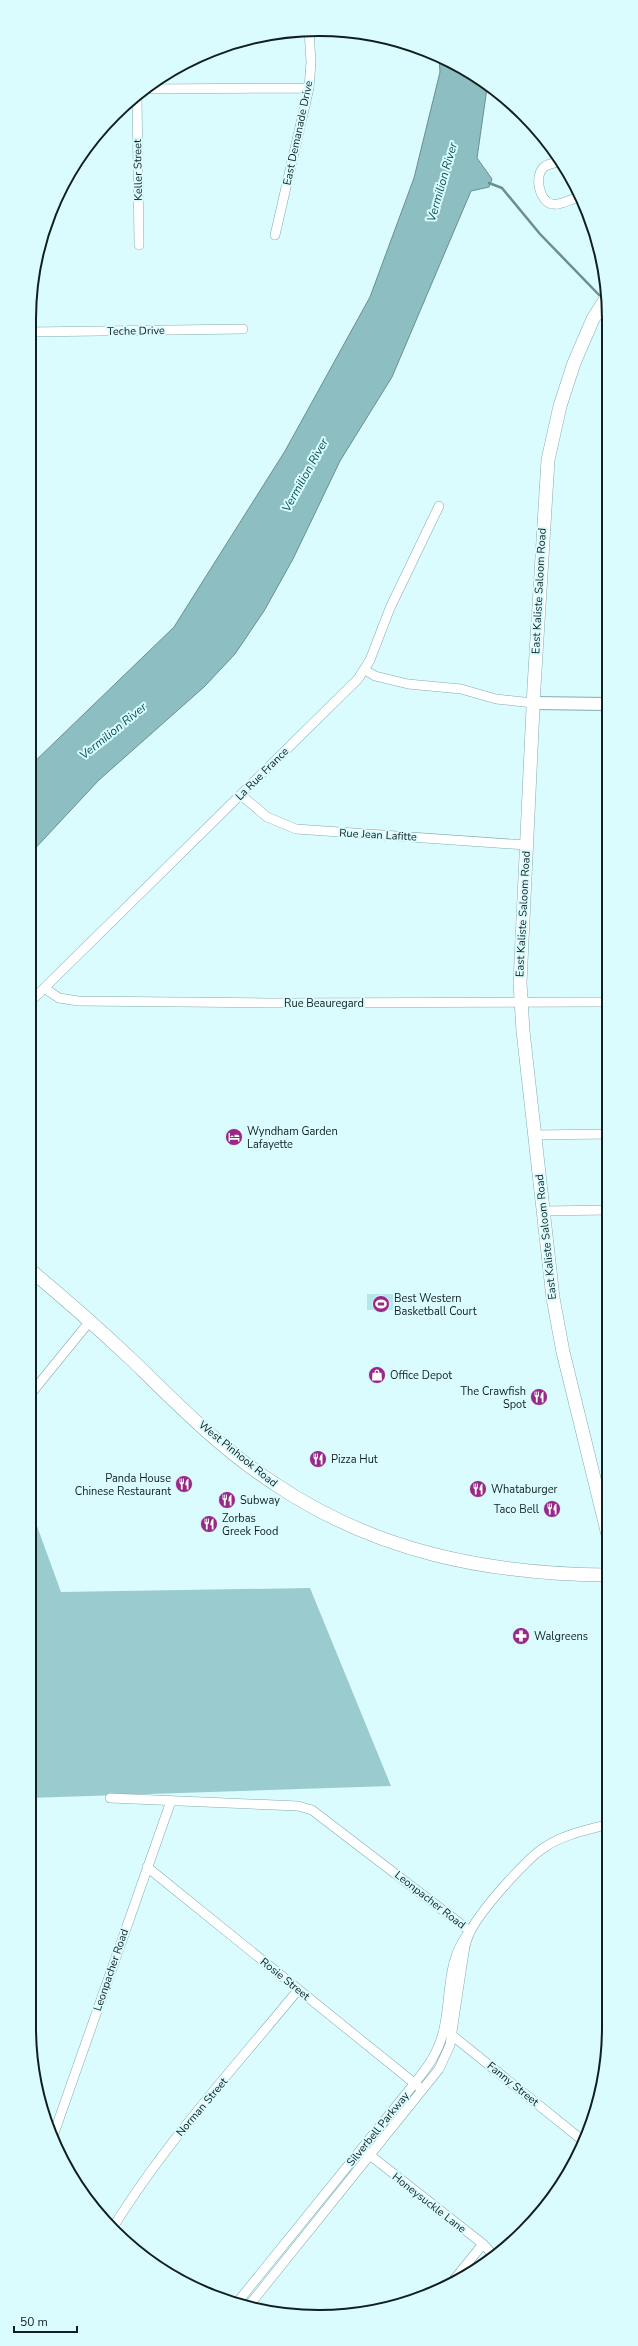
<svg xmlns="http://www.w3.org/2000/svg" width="638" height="2346" viewBox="0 0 638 2346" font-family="'Nunito Sans',sans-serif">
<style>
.green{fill:#b5e6e9}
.forest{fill:#9acccf}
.water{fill:#8dbfc2;stroke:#688f91}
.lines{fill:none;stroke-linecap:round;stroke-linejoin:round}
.stream{stroke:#688f91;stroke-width:2.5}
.minor-casing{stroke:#84abae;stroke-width:10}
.tertiary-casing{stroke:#84abae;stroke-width:14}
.secondary-casing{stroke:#84abae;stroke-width:14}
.minor{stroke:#fff;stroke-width:9}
.tertiary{stroke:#fff;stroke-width:12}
.secondary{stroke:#fff;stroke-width:13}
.labels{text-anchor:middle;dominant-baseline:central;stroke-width:4;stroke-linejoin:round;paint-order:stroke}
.street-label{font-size:11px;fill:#101f20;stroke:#dbfcfe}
.poi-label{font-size:11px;fill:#101f20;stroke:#dbfcfe;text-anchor:start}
.water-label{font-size:12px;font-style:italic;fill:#055155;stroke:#dbfcfe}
.rim{fill:none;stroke:#101f20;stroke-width:2}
</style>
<rect width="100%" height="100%" fill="#dbfcfe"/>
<path class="green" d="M 367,1294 L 395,1294 L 395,1310 L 367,1310 Z"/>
<path class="forest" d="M 29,1504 L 61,1592 L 310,1588 L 391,1786 L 29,1798 Z"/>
<path class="water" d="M 439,56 L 447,59 L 487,88 L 477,158 L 492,179 L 489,187 L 471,191 L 392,377 L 340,461 L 293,559 L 264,611 L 235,654 L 204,687 L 99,780 L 29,855 L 29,767 L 174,627 L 285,451 L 370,297 L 414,178 L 440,72 Z"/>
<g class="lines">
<path class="stream" d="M 489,183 L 502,188 L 540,234 L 602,298"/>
<g class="minor-casing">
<path id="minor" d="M 144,89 L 309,88
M 137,95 L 139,245
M 558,162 C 553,163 548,164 544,167 C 534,176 539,201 552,204 C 559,206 569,200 576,198 L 582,200
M 275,235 L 309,88 L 311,62 L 309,30
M 29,332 L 243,329
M 29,584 L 31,586
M 365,670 L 375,676 L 408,684 L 461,689 L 496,699 L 533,703
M 241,795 L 267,817 L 296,829 L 526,845
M 44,988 L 59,998 L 78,1001 L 270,1003 L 608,1002
M 29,1003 L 358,679 L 370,660 L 390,608 L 439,506
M 535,1135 L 608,1134
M 544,1211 L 608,1210
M 29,1396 L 90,1321
M 110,1798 L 298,1806 L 312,1810 L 470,1931 C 445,1961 452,1998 443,2033 C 438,2053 427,2068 414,2084 L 236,2304
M 147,1867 L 419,2087
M 448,2032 L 582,2140
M 52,2139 L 171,1801
M 366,2152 L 483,2244 L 495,2257
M 112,2229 C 165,2143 234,2068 298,1990
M 448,2287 L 483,2244
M 247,2308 L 439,2069 L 450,2045 L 464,1952 C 465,1945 467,1938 470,1932 C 480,1911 526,1859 545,1847 C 564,1834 588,1830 609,1824"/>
</g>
<g class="tertiary-casing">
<path id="tertiary" d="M 533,703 L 607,704"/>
</g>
<g class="secondary-casing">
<path id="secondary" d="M 607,297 L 593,319 L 574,363 L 560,406 L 548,460 L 534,687 L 520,983 L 523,1031 L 553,1298 L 563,1352 L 608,1535
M 29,1269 C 64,1298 98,1328 131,1359 C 176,1403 222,1450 275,1484 C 376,1552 488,1574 608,1575"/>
</g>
<use href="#minor" class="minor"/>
<use href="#tertiary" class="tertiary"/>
<use href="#secondary" class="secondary"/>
</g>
<defs>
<g id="hotel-disc" transform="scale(0.9)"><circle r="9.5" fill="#982988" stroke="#dbfcfe"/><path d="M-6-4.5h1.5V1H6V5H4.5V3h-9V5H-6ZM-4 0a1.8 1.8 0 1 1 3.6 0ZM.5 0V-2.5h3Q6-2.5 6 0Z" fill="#fff"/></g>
<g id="stadium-disc" transform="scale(0.9)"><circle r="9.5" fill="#982988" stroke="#dbfcfe"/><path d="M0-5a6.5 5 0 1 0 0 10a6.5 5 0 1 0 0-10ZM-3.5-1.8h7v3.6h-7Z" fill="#fff"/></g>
<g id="shop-disc" transform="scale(0.9)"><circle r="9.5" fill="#982988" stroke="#dbfcfe"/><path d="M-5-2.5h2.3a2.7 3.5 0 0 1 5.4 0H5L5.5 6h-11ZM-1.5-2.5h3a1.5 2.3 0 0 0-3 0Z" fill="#fff"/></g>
<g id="restaurant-disc" transform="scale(0.9)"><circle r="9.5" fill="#982988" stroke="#dbfcfe"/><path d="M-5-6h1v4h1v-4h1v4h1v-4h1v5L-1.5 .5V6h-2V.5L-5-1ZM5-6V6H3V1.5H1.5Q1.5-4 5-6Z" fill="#fff"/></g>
<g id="pharmacy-disc" transform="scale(0.9)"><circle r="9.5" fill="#982988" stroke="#dbfcfe"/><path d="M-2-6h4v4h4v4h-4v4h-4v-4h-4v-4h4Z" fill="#fff"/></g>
</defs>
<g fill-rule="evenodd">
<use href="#hotel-disc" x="234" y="1137"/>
<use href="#stadium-disc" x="381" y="1304"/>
<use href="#shop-disc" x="377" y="1375"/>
<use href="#restaurant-disc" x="539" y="1397"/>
<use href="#restaurant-disc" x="318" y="1459"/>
<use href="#restaurant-disc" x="184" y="1484"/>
<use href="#restaurant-disc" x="478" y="1489"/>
<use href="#restaurant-disc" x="227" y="1500"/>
<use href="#restaurant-disc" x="552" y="1509"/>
<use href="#restaurant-disc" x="209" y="1524"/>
<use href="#pharmacy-disc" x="521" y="1636"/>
</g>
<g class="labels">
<g class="street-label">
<text transform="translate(298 133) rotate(-78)">East Demanade Drive</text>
<text transform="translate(138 170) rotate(-91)">Keller Street</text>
<text transform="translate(136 331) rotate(-1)">Teche Drive</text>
<text transform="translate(539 591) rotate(-87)">East Kaliste Saloom Road</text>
<text transform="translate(262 774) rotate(-45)">La Rue France</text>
<text transform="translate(378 835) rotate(3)">Rue Jean Lafitte</text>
<text transform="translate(523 914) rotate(-87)">East Kaliste Saloom Road</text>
<text x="324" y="1003">Rue Beauregard</text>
<text transform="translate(546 1237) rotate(-96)">East Kaliste Saloom Road</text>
<text transform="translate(238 1454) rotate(39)">West Pinhook Road</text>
<text transform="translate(430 1900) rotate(38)">Leonpacher Road</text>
<text transform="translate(111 1970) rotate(-71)">Leonpacher Road</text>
<text transform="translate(285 1979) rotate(39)">Rosie Street</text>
<text transform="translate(513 2084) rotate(39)">Fanny Street</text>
<text transform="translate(202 2107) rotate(-50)">Norman Street</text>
<text transform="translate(378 2129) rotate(-51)">Silverbell Parkway</text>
<text transform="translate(429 2203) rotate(38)">Honeysuckle Lane</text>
</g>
<g class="poi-label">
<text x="247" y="1131">Wyndham Garden<tspan x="247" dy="13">Lafayette</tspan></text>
<text x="394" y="1298">Best Western<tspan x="394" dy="13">Basketball Court</tspan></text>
<text x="390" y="1375">Office Depot</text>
<text x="526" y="1391" text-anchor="end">The Crawfish<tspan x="526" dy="13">Spot</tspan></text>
<text x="331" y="1459">Pizza Hut</text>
<text x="171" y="1478" text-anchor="end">Panda House<tspan x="171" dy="13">Chinese Restaurant</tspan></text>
<text x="491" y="1489">Whataburger</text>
<text x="240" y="1500">Subway</text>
<text x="539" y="1509" text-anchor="end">Taco Bell</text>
<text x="222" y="1518">Zorbas<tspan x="222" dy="13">Greek Food</tspan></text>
<text x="534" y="1636">Walgreens</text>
</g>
<g class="water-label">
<text transform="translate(442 182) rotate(-74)">Vermilion River</text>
<text transform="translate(305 475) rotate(-61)">Vermilion River</text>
<text transform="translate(113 731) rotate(-39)">Vermilion River</text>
</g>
</g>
<path d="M0 0H638V2346H0ZM319 36H319A283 283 0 0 1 602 319V2027A283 283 0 0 1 319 2310H319A283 283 0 0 1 36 2027V319A283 283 0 0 1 319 36Z" fill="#dbfcfe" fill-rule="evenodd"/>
<path class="rim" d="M319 36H319A283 283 0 0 1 602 319V2027A283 283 0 0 1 319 2310H319A283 283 0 0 1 36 2027V319A283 283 0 0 1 319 36Z"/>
<path d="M14 2326v6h63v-6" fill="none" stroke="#101f20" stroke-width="2"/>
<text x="20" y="2326" font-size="12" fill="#101f20" stroke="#dbfcfe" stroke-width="3" paint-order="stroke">50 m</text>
</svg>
